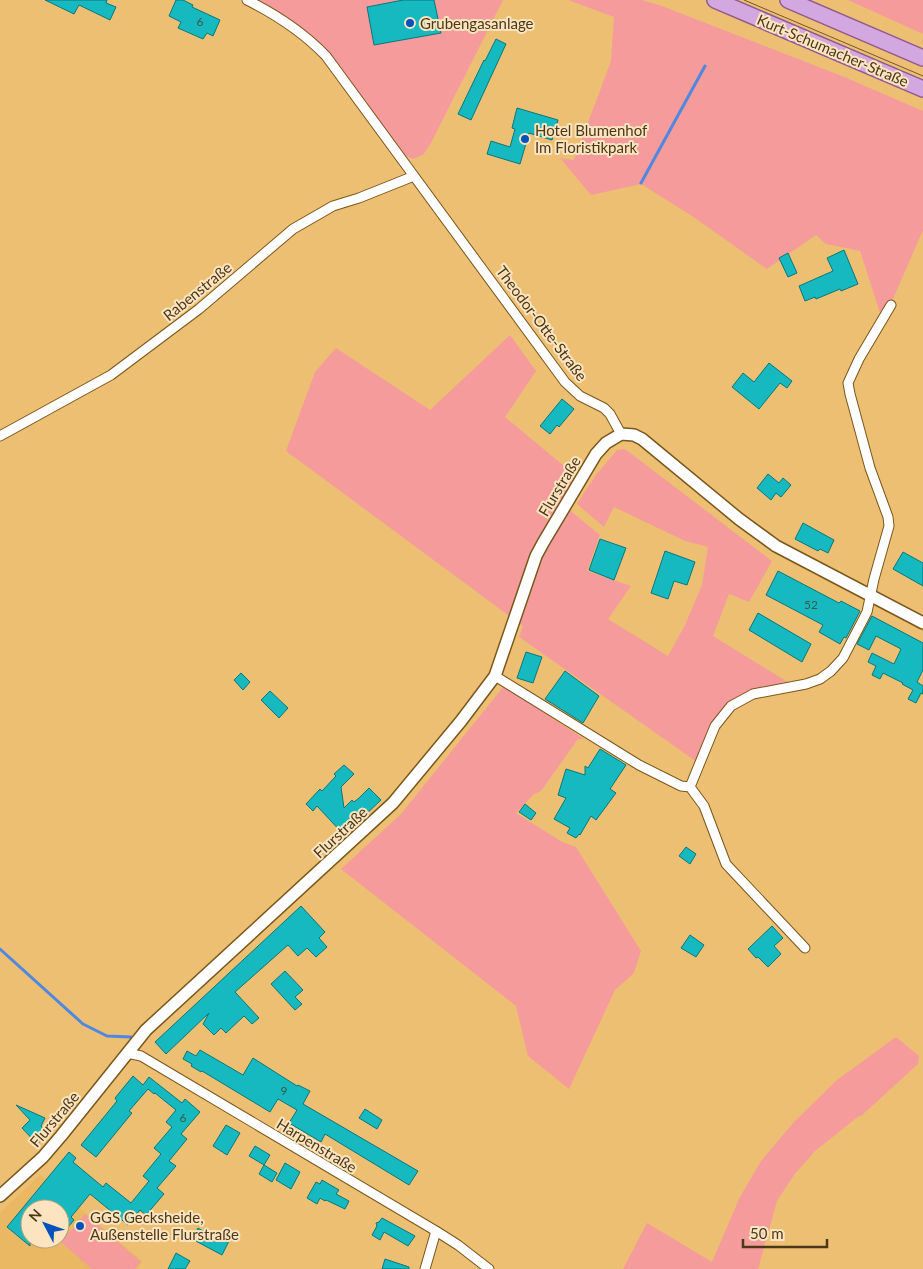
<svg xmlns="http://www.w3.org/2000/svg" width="923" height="1269" viewBox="0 0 923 1269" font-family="Lato,sans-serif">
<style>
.built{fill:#eab762;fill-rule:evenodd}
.green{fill:#f59b9c}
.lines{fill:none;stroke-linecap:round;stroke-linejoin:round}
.stream{stroke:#4f88e1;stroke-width:3}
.building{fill:#16b9bf;stroke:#07787c}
.minor-casing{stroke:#79581b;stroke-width:11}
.tertiary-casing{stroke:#79581b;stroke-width:14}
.primary-casing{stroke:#915a8b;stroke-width:18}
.minor{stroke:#fff;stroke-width:9}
.tertiary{stroke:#fff;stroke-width:11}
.primary{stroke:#d3a7df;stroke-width:15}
.tram{stroke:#72582e;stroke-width:1}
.poi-dot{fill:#0152bc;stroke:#fce4c0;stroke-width:2}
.labels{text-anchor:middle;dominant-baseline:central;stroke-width:4;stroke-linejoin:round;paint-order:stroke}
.number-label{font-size:12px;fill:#3e5842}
.poi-label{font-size:15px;fill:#4b3818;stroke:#fce4c0;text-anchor:start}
.street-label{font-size:15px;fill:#4b3818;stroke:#fce4c0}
</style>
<rect width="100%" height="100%" fill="#edbf73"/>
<path class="built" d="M 40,1175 L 142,1261 L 138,1269 L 0,1269 L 0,1213 ZM 30,1209 L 60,1209 L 60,1239 L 30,1239 Z"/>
<path class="green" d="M 254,0 L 503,0 L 431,143 L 423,155 L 413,159 L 405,156 L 344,73 Z
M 568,0 L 642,0 L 662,6 L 842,76 L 923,111 L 923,230 L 883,322 L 860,251 L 826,244 L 816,235 L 767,269 L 692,216 L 641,184 L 591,195 L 560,158 L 574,160 L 611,61 L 614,17 Z
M 848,0 L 923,0 L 923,34 Z
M 510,335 L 536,371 L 505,417 L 575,475 L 561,503 L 600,535 L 587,571 L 631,586 L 608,619 L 668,656 L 685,625 L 702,585 L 708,547 L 685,541 L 614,507 L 604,527 L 577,504 L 595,476 L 617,450 L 625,449 L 772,561 L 749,602 L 729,594 L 713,636 L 791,684 C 775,687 756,688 741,695 C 715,708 708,738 697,762 L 519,637 L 523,626 L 286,451 L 315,372 L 336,348 L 430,410 Z
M 504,686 L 584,739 L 578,739 L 541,791 L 534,794 L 516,813 L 562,842 L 576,847 L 641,951 L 634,973 L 615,990 L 569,1089 L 528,1056 L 516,1006 L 341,869 L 401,814 Z
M 896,1037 L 919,1056 L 918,1064 L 861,1116 L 859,1116 L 815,1151 L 794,1175 L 777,1201 L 758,1269 L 623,1269 L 647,1223 L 712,1262 L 740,1197 L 761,1161 L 794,1122 L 837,1080 Z
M 85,1214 L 141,1262 L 134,1269 L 92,1269 L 61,1242 Z"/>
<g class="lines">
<path class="stream" d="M 641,183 L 705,66
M 0,949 L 83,1024 L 107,1036 L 131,1037"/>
</g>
<path class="building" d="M 45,0 L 107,0 L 106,3 L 116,7 L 110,20 L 79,5 L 74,14 Z
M 176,0 L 183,0 L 193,5 L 192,7 L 220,20 L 213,36 L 207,33 L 203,39 L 178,28 L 181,22 L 169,16 Z
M 403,0 L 434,0 L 441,33 L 374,45 L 367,7 Z
M 496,39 L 506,44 L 471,120 L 458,114 L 484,60 L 485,61 Z
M 517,108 L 558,120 L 552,140 L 529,133 L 520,164 L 487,154 L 491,141 L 510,147 L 515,129 L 512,128 Z
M 844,250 L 858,284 L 841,291 L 840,289 L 816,299 L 815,297 L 805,301 L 799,286 L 833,271 L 827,258 Z
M 788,253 L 797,273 L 788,277 L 779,258 Z
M 769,363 L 792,381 L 787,388 L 780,383 L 759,409 L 732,387 L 743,373 L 754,382 Z
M 562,399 L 574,409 L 559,427 L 557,425 L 550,434 L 540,426 Z
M 768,474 L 779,483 L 783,478 L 791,485 L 781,497 L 776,493 L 771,500 L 757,488 Z
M 803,523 L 834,540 L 828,553 L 820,549 L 818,551 L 795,539 Z
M 600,539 L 626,548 L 614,580 L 589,570 Z
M 665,551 L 695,562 L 687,585 L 674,581 L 668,599 L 651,593 Z
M 903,552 L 923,563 L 923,586 L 893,569 Z
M 778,571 L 839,603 L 841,601 L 860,611 L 846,638 L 844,637 L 840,644 L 819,632 L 823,625 L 766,595 Z
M 758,613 L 811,644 L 802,662 L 749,630 Z
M 872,616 L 923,643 L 923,670 L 917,682 L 923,686 L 923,694 L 921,693 L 916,703 L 908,699 L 913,690 L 902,684 L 903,683 L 883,673 L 880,679 L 872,675 L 876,666 L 868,662 L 872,653 L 894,664 L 901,649 L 876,636 L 869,650 L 857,644 Z
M 526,652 L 542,657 L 533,683 L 517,678 Z
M 565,671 L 599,696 L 583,723 L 545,699 Z
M 241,673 L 250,682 L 243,690 L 234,680 Z
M 270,691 L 288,708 L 279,718 L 261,700 Z
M 600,749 L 626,765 L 610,789 L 616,793 L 596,820 L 591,816 L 580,835 L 579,834 L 576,838 L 567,833 L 570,828 L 554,819 L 566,798 L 558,795 L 566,769 L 585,775 L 585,766 L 588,768 Z
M 344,765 L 354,774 L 341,787 L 344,808 L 352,800 L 354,802 L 359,798 L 369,788 L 381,800 L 344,835 L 317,806 L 313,811 L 306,804 L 320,789 L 322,791 L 336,776 L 334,774 Z
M 525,804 L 536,813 L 531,820 L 519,812 Z
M 686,847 L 696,854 L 690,864 L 679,856 Z
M 301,906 L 325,932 L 319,938 L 327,947 L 316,957 L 307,948 L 298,956 L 288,945 L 235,992 L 259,1018 L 252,1024 L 244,1016 L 226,1033 L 221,1028 L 214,1035 L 203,1024 L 209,1013 L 166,1054 L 155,1042 Z
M 772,926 L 783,938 L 774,946 L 781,954 L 768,967 L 758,957 L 756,958 L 748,949 Z
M 690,935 L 704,945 L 696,957 L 681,948 Z
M 285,971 L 303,990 L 295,997 L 302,1004 L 295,1010 L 271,984 Z
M 200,1050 L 243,1075 L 253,1058 L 297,1086 L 298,1085 L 310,1091 L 303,1104 L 418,1171 L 409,1185 L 325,1134 L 321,1142 L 289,1123 L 297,1110 L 278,1099 L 270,1112 L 202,1071 L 201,1072 L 191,1066 L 192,1064 L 183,1059 L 187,1051 L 196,1056 Z
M 133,1076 L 143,1085 L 149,1077 L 182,1103 L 185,1099 L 200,1112 L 181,1134 L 187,1139 L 169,1161 L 176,1166 L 157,1188 L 164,1194 L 146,1215 L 140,1210 L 128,1225 L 90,1194 L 71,1217 L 74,1220 L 60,1237 L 60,1209 L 30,1209 L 30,1246 L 7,1227 L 69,1152 L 76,1158 L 73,1162 L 103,1187 L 106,1183 L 131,1203 L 149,1181 L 143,1176 L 161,1154 L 154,1148 L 172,1127 L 166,1122 L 176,1110 L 155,1093 L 154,1094 L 148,1089 L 129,1111 L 132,1113 L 96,1157 L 81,1145 L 117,1101 L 115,1098 Z
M 16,1105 L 45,1118 L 41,1126 L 48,1134 L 37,1144 L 22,1128 L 30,1120 Z
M 365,1109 L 382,1120 L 377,1129 L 359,1118 Z
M 226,1125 L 240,1133 L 227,1155 L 213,1146 Z
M 255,1146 L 270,1155 L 264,1165 L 277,1173 L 272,1182 L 259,1174 L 264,1165 L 249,1156 Z
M 285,1163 L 300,1172 L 291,1189 L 276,1180 Z
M 322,1180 L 339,1190 L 336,1194 L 349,1201 L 345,1209 L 326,1200 L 325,1201 L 320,1198 L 317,1204 L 307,1198 L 316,1182 L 320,1184 Z
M 382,1218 L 415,1236 L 408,1246 L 384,1232 L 380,1240 L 372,1235 L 377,1226 L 376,1223 L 379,1222 Z
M 198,1228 L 217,1239 L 219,1235 L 229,1241 L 222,1255 L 192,1239 Z
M 176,1253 L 190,1261 L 185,1269 L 168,1269 Z
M 385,1259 L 409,1267 L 409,1269 L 382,1269 Z"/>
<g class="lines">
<g class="minor-casing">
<path id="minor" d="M 247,0 C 277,15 303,32 326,56 L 565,382 L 580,396 L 604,408 L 610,414 L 621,434
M 0,436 L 111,375 L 199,309 L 293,229 L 333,206 L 359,198 L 414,176
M 495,676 L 639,765 L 681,786 L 690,787 L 704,806 L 726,864 L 805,948
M 690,787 L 715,726 L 731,706 L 753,694 L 806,684 L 820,679 L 831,671 L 843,658 L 867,612 L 874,579 L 889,526 L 888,517 L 870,468 L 850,394 L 848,383 L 859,359 L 891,305
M 127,1053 L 141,1056 L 436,1231 L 458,1245 L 489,1269
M 425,1269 L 436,1231"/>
</g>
<g class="tertiary-casing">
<path id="tertiary" d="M 0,1196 L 43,1157 L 61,1136 L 146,1030 L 393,803 L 461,721 L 495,676 L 536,556 L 543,543 L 596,454 L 606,443 L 621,434 L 634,435 L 642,439 L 739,519 L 776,546 L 923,623"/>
</g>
<g class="primary-casing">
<path id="primary" d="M 715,0 L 923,89
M 788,0 L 923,58"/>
</g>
<use href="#minor" class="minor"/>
<use href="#tertiary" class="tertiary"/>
<use href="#primary" class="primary"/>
<path class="tram" d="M 744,0 L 923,76"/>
</g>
<g class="poi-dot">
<circle cx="410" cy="23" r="5"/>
<circle cx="525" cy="139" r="5"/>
<circle cx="80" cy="1226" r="5"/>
</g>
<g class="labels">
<g class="number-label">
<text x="200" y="21">6</text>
<text x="811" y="604">52</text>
<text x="284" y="1090">9</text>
<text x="183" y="1117">6</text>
</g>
<g class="poi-label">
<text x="420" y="23">Grubengasanlage</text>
<text x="535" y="130">Hotel Blumenhof<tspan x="535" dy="17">Im Floristikpark</tspan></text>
<text x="90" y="1217">GGS Gecksheide,<tspan x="90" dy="17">Außenstelle Flurstraße</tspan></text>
</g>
<g class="street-label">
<text transform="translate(833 50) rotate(23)">Kurt-Schumacher-Straße</text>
<text transform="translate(197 291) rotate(-39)">Rabenstraße</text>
<text transform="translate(542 323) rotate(53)">Theodor-Otte-Straße</text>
<text transform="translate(559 486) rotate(-59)">Flurstraße</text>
<text transform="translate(340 832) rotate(-43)">Flurstraße</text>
<text transform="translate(54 1119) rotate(-50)">Flurstraße</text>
<text transform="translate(317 1145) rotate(31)">Harpenstraße</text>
</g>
</g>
<g transform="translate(45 1224) rotate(311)"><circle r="24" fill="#fce4c0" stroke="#b59f7d"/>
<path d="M0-4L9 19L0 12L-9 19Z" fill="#0152bc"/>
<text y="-8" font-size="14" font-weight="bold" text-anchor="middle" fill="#4b3818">N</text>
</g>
<path d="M743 1239v8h84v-8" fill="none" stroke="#4b3818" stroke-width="2.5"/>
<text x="750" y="1239" font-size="15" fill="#4b3818" stroke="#fce4c0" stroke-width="4" paint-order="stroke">50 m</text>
</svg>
